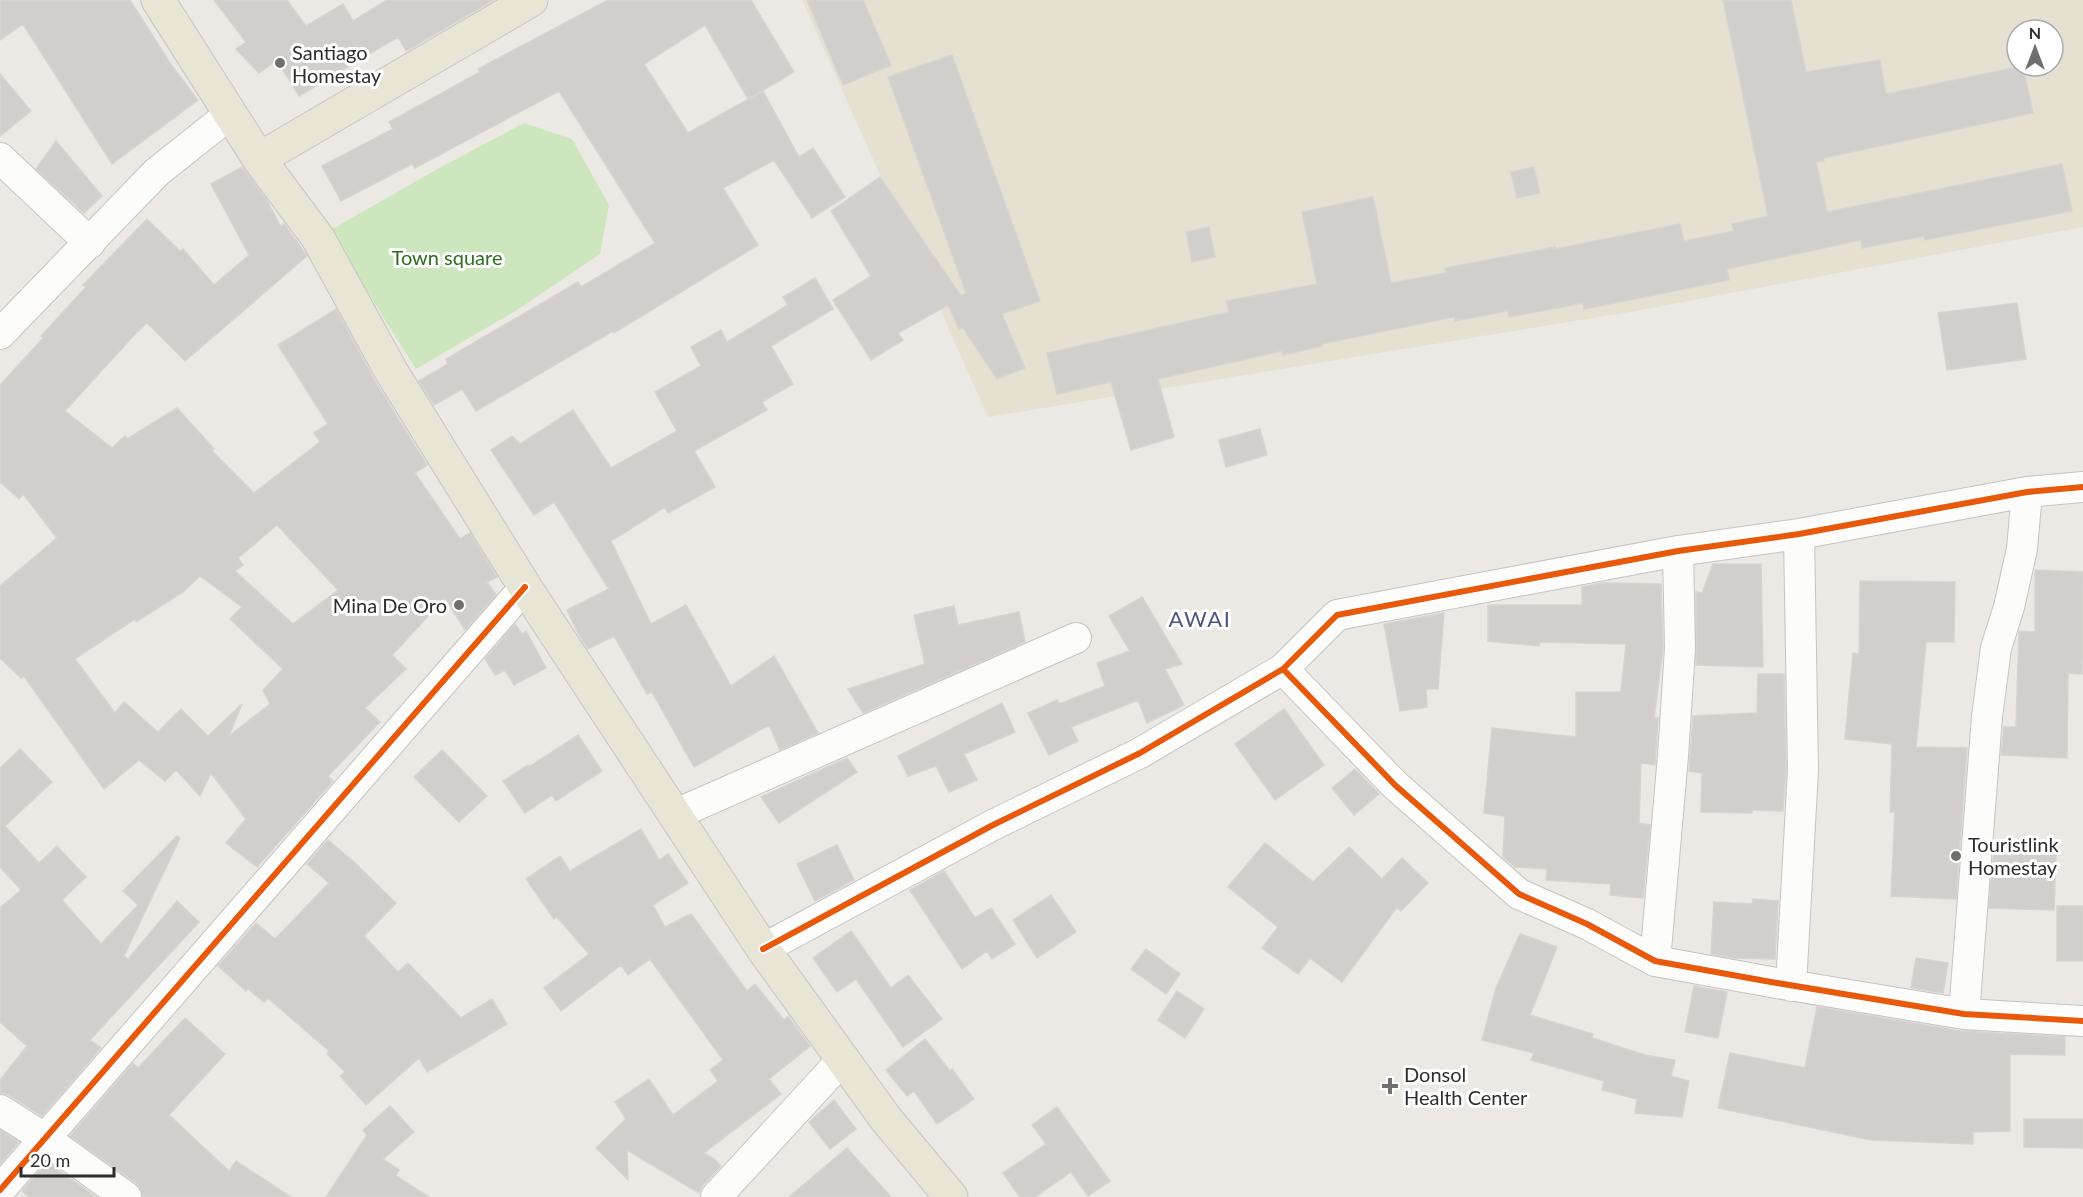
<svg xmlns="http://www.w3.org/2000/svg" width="2083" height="1197" viewBox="0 0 2083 1197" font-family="Lato,sans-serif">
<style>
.education{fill:#e6e0d3;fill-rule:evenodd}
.green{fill:#cee6be}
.building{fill:#d1cecb;stroke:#d7d4d0;stroke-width:1.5;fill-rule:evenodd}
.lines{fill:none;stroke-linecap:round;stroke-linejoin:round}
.minor-casing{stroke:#c5c4c5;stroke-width:32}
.major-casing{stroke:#c6c5c4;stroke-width:35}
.minor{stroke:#fcfcfb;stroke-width:30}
.major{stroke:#e8e4d6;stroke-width:33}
.cycleway-casing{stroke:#fff;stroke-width:10}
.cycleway{stroke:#e8590c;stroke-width:6}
.poi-dot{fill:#706f6e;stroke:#fff;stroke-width:2}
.labels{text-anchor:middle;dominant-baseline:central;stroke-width:6;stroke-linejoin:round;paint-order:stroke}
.poi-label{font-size:20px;fill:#2e2e2e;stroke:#fff;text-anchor:start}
.park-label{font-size:20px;fill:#2c6e1b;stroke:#fff}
.quarter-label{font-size:22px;letter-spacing:1.5px;fill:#4d5680;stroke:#fff}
</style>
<rect width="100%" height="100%" fill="#ece8e4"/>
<path class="education" d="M 802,0 L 2083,0 L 2083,227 L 1630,312 L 988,417 ZM 2017,30 L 2053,30 L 2053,66 L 2017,66 Z"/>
<path class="green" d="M 524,123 L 572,139 L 609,205 L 600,254 L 517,310 L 416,369 L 329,231 L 441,167 Z"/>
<path class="building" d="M 0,0 L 130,0 L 170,63 L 198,100 L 112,164 L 23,24 L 0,40 Z
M 214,0 L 287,0 L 306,26 L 343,4 L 353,21 L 387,0 L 494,0 L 406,51 L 398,37 L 299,96 L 277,60 L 259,73 L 236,49 L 246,42 Z
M 608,0 L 751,0 L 794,72 L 748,99 L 705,25 L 644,64 L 688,133 L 763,91 L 799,157 L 813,148 L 845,197 L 812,218 L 774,160 L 723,188 L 758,245 L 614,333 L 613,331 L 476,411 L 462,389 L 434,405 L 419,381 L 448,364 L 446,359 L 578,282 L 581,287 L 655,243 L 559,91 L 415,168 L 412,164 L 341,201 L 322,166 L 393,129 L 389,122 L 480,72 L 478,69 Z
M 807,0 L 863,0 L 891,65 L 843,85 Z
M 1723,0 L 1791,0 L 1806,72 L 1880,60 L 1886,94 L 2023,66 L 2033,113 L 1824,158 L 1824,161 L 1816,162 L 1827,212 L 2062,164 L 2072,211 L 1925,240 L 1924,236 L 1862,248 L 1861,240 L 1727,269 L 1729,280 L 1584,309 L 1583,303 L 1509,317 L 1508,311 L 1455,321 L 1454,317 L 1321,344 L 1322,346 L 1283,355 L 1282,351 L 1158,379 L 1174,437 L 1131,450 L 1111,382 L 1057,394 L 1047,353 L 1229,312 L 1226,301 L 1317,284 L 1302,212 L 1373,197 L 1391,283 L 1446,273 L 1445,268 L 1555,247 L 1555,249 L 1680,224 L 1684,241 L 1734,231 L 1732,224 L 1768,216 Z
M 952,55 L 1040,301 L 1002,314 L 1025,368 L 997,379 L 963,328 L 959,329 L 948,305 L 898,333 L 903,340 L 871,360 L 833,300 L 871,276 L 831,211 L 880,177 L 961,296 L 966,293 L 888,77 Z
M 0,74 L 31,111 L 0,136 Z
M 56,141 L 102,196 L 84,213 L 36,169 Z
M 242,167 L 266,199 L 281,227 L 284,224 L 307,256 L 185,361 L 147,323 L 135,334 L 65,411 L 112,448 L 125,436 L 127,439 L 177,408 L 214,449 L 212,451 L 254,493 L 320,442 L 314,433 L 328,424 L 278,345 L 336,309 L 375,381 L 427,465 L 415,473 L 460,539 L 470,533 L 497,577 L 487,582 L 496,595 L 465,630 L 445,598 L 392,655 L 406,669 L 365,708 L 380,722 L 328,776 L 333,781 L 257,867 L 226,843 L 246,819 L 211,773 L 200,796 L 176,770 L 165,781 L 139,760 L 104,789 L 24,676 L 21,678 L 0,658 L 0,586 L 57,538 L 23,494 L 19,499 L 0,482 L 0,385 L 43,338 L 41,336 L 86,287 L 83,285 L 147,219 L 180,251 L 183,249 L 214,285 L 249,255 L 211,184 ZM 277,525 L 338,590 L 293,624 L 235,571 L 243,565 L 238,558 ZM 200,576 L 242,607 L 230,619 L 283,669 L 263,690 L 270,704 L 229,736 L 242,704 L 208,736 L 181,709 L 158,732 L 124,702 L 115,713 L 75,659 L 135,619 L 136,622 L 183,592 Z
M 1534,167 L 1540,193 L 1517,198 L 1511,172 Z
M 1209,227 L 1215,257 L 1192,262 L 1186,232 Z
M 815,278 L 833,309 L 771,346 L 793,384 L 762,402 L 767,410 L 694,451 L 715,487 L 668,513 L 665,507 L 611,541 L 651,624 L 686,605 L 731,686 L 774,656 L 818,733 L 780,750 L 769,725 L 694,767 L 652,692 L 647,694 L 614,636 L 588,649 L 579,635 L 567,610 L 609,589 L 554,502 L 534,515 L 491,450 L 512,436 L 520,444 L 573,410 L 611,468 L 677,431 L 655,392 L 701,366 L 691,347 L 721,330 L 727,342 L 788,305 L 783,297 Z
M 2017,303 L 2026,359 L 1947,370 L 1938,313 Z
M 1260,429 L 1267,455 L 1226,467 L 1219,440 Z
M 1713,564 L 1761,564 L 1763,667 L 1696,665 L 1696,592 L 1702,593 Z
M 2035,570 L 2083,572 L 2082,674 L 2068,673 L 2067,758 L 2001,755 L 2004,727 L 2016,727 L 2019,631 L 2035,632 Z
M 1860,581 L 1955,582 L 1954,642 L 1926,642 L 1916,747 L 1967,748 L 1956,899 L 1891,896 L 1895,812 L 1890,812 L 1892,744 L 1845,739 L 1853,653 L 1859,654 Z
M 1602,583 L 1661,584 L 1663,648 L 1654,718 L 1658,718 L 1655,765 L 1641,763 L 1639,823 L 1650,825 L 1643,898 L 1610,895 L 1611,884 L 1546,880 L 1547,869 L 1515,867 L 1503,857 L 1505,816 L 1484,813 L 1492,728 L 1576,737 L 1576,692 L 1621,692 L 1626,644 L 1540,642 L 1539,646 L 1488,641 L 1488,605 L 1582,605 L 1582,587 Z
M 1142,597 L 1182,664 L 1165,669 L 1184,705 L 1147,723 L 1138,700 L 1071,727 L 1078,741 L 1049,755 L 1028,713 L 1057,700 L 1059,704 L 1105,686 L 1097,663 L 1130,651 L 1109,616 Z
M 954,606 L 958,625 L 1019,612 L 1025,642 L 863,713 L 848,689 L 925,664 L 914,615 Z
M 1444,613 L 1438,689 L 1426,689 L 1427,707 L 1400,711 L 1384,624 Z
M 515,624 L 522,634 L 526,631 L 546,668 L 514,685 L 505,670 L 495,675 L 485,659 Z
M 1758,674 L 1784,674 L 1786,770 L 1783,811 L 1752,810 L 1752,813 L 1701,812 L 1702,773 L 1689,771 L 1693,716 L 1757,713 Z
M 1002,703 L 1015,732 L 964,754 L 977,780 L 949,792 L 936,766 L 908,776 L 898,756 Z
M 1284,709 L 1324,765 L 1275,800 L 1235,744 Z
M 578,735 L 602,771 L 556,801 L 552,795 L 525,813 L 503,781 L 528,765 L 529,767 Z
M 20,749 L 52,782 L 5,826 L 39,863 L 57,846 L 86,877 L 62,900 L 101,944 L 138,905 L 123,891 L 177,836 L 180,838 L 124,956 L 128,959 L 177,901 L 199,922 L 90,1040 L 101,1048 L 42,1116 L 9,1095 L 0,1093 L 0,1080 L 27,1046 L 0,1022 L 0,908 L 21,890 L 0,867 L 0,768 Z
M 442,750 L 487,796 L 459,822 L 414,777 Z
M 847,758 L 857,772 L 779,823 L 761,797 Z
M 1355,769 L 1379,794 L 1354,815 L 1332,788 Z
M 641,829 L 659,860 L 668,854 L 688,883 L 653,905 L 665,927 L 691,914 L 747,991 L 755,984 L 784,1020 L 788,1016 L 810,1046 L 769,1079 L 781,1094 L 704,1153 L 713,1158 L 721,1166 L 703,1185 L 699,1193 L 627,1150 L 628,1180 L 596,1148 L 626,1119 L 615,1102 L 649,1079 L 673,1115 L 718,1081 L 710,1070 L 723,1060 L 650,959 L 628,975 L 621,965 L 561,1011 L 544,988 L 589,954 L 557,917 L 554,919 L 526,879 L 560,856 L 570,871 Z
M 328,840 L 355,863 L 396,903 L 364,936 L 398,972 L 408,963 L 461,1018 L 492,999 L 507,1024 L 427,1072 L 419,1058 L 366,1105 L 340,1076 L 345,1072 L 327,1054 L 329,1051 L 268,998 L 264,1002 L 248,989 L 246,991 L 218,966 L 256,923 L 275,939 L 329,883 L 307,864 Z
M 1265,843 L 1313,882 L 1349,847 L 1382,879 L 1402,858 L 1428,883 L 1401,911 L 1397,907 L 1342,982 L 1310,958 L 1298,974 L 1262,948 L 1278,927 L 1228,887 Z
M 837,845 L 854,880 L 815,901 L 797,864 Z
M 1994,850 L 2056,852 L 2054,910 L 1989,908 Z
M 944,871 L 975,918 L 991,908 L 1015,944 L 992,959 L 987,951 L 962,969 L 910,890 Z
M 1051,895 L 1076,932 L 1037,958 L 1013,920 Z
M 1753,899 L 1778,901 L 1775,959 L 1734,958 L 1711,954 L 1714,902 L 1752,904 Z
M 2057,906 L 2083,906 L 2083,961 L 2057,961 Z
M 851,931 L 891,988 L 908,975 L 942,1019 L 903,1047 L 856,979 L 837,992 L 813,958 Z
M 1520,934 L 1557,947 L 1530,1015 L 1593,1034 L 1592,1038 L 1645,1055 L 1675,1060 L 1671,1076 L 1689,1081 L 1682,1117 L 1635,1113 L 1637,1099 L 1602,1090 L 1604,1081 L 1531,1060 L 1534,1053 L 1482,1040 L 1496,988 Z
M 1146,949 L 1180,974 L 1166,994 L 1131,969 Z
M 1916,958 L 1948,963 L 1943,993 L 1911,988 Z
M 1694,986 L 1727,992 L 1718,1038 L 1685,1032 Z
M 1177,991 L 1204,1009 L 1185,1038 L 1158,1020 Z
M 1817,1007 L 1961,1031 L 2065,1037 L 2065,1055 L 2010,1054 L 2010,1131 L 1973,1132 L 1973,1144 L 1871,1140 L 1718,1108 L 1730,1053 L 1805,1068 Z
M 185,1018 L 225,1054 L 169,1115 L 229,1171 L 236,1161 L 291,1197 L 143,1197 L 141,1189 L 136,1183 L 70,1136 L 133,1063 L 138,1068 Z
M 925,1039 L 950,1071 L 952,1069 L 974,1099 L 937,1124 L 914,1091 L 907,1096 L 886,1070 Z
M 834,1100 L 856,1129 L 830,1149 L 809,1122 Z
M 390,1106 L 414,1132 L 383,1159 L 399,1170 L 396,1176 L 429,1197 L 326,1197 L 367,1135 L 363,1130 Z
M 1057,1107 L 1110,1181 L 1088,1196 L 1071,1172 L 1035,1197 L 1020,1197 L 1003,1173 L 1046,1144 L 1032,1125 Z
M 2024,1119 L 2083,1119 L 2083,1148 L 2024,1147 Z
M 0,1130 L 19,1142 L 0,1164 Z
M 847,1148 L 891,1197 L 789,1197 Z
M 47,1162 L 96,1197 L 29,1197 L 22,1191 Z"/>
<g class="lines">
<g class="minor-casing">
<path id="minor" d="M 0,158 L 90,243
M 0,334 L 157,172 L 230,114
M 1283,669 L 1395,785 L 1519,894 L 1587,924 L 1655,961 L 1771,982 L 1964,1014 L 2083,1021
M 674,815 L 1076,638
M 763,949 L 991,826 L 1140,753 L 1283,669 L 1337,615 L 1678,551 L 1799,534 L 2027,492 L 2083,487
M 1655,961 L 1673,756 L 1680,648 L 1678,551
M 1791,986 L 1803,770 L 1799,534
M 1964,1014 L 1987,717 L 1996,648 L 2009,607 L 2022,549 L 2027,492
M 0,1110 L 44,1138 L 126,1197
M 0,1190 L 525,587
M 716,1197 L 843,1059"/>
</g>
<g class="major-casing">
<path id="major" d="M 158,0 L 259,159 L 318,238 L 391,371 L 525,587 L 763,949 L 886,1119 L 951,1197
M 259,159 L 531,0"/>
</g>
<use href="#minor" class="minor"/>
<use href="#major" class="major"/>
<g class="cycleway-casing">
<path id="cycleway" d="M 1283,669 L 1395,785 L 1519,894 L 1587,924 L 1655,961 L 1771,982 L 1964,1014 L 2083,1021
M 763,949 L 991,826 L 1140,753 L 1283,669 L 1337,615 L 1678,551 L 1799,534 L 2027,492 L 2083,487
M 0,1190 L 525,587"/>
</g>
<use href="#cycleway" class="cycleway"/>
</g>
<g class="poi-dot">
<circle cx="280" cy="63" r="6"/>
<circle cx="459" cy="605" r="6"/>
<circle cx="1956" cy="856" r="6"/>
<path d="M1387 1077h6v6h6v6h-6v6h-6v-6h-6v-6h6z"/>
</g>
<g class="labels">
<g class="poi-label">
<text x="292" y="52">Santiago<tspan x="292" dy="23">Homestay</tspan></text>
<text x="447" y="605" text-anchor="end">Mina De Oro</text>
<text x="1968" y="844">Touristlink<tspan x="1968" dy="23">Homestay</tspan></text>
<text x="1404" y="1074">Donsol<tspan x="1404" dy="23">Health Center</tspan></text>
</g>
<g class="park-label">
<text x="447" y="257">Town square</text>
</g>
<g class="quarter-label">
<text x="1200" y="618">AWAI</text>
</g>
</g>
<g transform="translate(2035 48)"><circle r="28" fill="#ffffff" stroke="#ababab" stroke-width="1.5"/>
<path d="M0-4.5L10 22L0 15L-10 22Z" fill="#706f6e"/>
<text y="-9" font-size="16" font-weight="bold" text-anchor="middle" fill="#2e2e2e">N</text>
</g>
<path d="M21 1167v9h93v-9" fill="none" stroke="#2e2e2e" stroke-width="3"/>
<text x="30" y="1167" font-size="18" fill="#2e2e2e" stroke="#ffffff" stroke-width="4.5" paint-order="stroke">20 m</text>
</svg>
